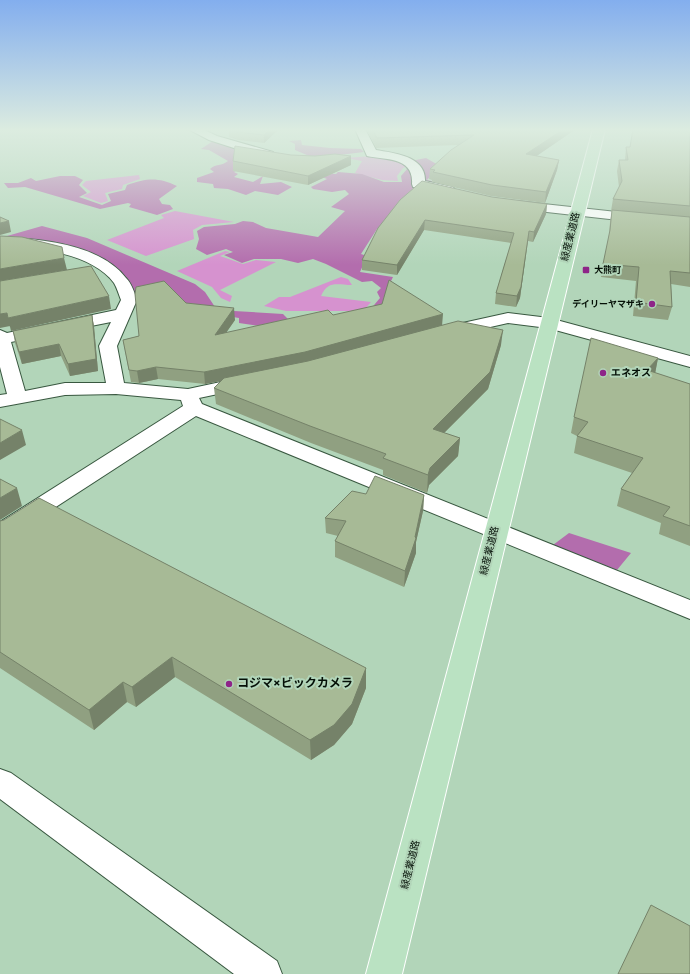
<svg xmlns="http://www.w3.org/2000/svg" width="690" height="974" viewBox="0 0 690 974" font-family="Overpass,'Noto Sans JP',sans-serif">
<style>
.green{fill:#d692cf}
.forest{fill:#b36dad}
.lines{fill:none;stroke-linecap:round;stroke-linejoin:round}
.minor-casing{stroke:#395840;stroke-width:2}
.major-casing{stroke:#fff;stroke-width:2}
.minor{fill:#fff;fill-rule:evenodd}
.major{fill:#bae2c2;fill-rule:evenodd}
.wall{fill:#90a081}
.shaded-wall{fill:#758269}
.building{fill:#a7ba96;stroke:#758269}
.poi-dot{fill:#8e2488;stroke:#b2d5b9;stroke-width:1.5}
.labels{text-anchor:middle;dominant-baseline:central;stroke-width:4;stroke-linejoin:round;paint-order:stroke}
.far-poi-label{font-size:9px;font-weight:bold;fill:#040f06;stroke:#b2d5b9;text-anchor:start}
.street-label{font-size:10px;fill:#040f06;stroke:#b2d5b9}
.poi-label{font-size:10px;font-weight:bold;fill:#040f06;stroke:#b2d5b9;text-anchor:start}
.near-poi-label{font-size:12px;font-weight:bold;fill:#040f06;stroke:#b2d5b9;text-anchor:start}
</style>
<rect width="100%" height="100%" fill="#b2d5b9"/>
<path class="green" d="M 371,156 L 395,159 L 408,166 L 403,168 L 397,176 L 398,181 L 382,180 L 355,173 L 362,161 L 346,158 Z
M 139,175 L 140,179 L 123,185 L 122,189 L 105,193 L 108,201 L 101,203 L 83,196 L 91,192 L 82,185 L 86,181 Z
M 175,211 L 234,222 L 202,225 L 193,230 L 194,239 L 146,256 L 107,240 L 164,218 L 161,215 Z
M 225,251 L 230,252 L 220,256 L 243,264 L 256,260 L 276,262 L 220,290 L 232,296 L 230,302 L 221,298 L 212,287 L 177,271 Z
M 341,277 L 348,279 L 352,285 C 337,285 328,280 321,296 L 371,302 L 365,309 L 352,311 L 286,311 L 264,306 L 279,297 L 290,297 Z"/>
<path class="forest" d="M 301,140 L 302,145 L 330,148 L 361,149 L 364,152 L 314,158 L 295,150 L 295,144 L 289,141 Z
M 213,141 L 262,156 L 234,172 L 238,174 L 234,177 L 253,182 L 263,176 L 260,184 L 281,182 L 292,187 L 278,195 L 255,191 L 246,195 L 228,189 L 214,188 L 213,184 L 197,182 L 197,178 L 214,172 L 210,169 C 215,164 222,166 228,161 L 209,150 L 201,149 Z
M 426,158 L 440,166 L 427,180 L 448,184 L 443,188 L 422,183 L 411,161 Z
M 413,167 L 424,187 L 382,229 L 377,229 L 361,254 L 367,256 L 360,272 L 393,277 L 386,291 L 392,292 L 378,312 L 369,311 L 380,298 L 377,292 L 381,288 L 372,281 L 362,282 L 326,264 L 313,259 L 298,263 L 281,259 L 254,259 L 242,263 L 224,255 L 233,252 L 226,249 L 207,255 L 196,249 L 199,239 L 197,231 L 204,227 L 235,224 L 243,221 L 253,222 L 266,228 L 318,237 L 345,211 L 331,207 L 349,194 L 345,190 L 332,192 L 313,189 L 311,187 L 327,179 L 320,176 L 324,173 L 336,174 L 338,172 L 362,174 L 384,182 L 402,182 L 401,176 L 408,168 Z
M 60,176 L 75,176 L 83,180 L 79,185 L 87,193 L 79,197 L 102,205 L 111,201 L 108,194 L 125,190 L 127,185 C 147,178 158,177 177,186 L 159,199 L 162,204 L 170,205 L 173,209 L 157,215 L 129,207 L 131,204 L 128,203 L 100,209 L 25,187 L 8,188 L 4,183 L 18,183 L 31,178 L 36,181 Z
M 42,226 L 87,238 L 195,284 L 205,292 L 215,307 L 234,311 L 283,314 L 288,319 L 260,326 L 239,323 L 239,318 L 147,303 L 135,304 L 105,262 L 0,238 Z
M 569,533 L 631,553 L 617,570 L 553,545 Z"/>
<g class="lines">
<g class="minor-casing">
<path id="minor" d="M 188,129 L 202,129 L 217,136 L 273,152 L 275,155 L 273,158 L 265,158 L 209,140 Z
M 355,129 L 365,129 L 376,150 C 394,153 426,156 425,181 L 453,187 L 455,190 L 448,194 L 413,187 L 412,184 C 414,157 386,160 367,156 Z
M 516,201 L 690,220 L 690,228 L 511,208 L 509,205 L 511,202 Z
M 14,238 C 51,240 102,247 126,278 C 132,284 134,292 137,300 L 117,346 L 124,383 L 188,389 L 244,377 L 251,379 L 253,383 L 251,387 L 199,398 L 202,404 L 690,600 L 690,619 L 196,416 L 8,538 L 0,540 L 0,522 L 183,406 L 181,400 L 116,394 L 65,395 L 0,407 L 0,395 L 7,394 L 0,367 L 0,330 L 7,333 L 116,310 L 121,300 C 119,295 117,288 114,283 C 92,253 34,246 0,247 L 0,239 ZM 111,322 L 99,346 L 106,383 L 65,383 L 25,391 L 11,342 Z
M 508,313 L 549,318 L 690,356 L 690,367 L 548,328 L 508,323 L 446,337 L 440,336 L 437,332 L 440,328 Z
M 0,769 L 11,773 L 277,961 L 282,974 L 234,974 L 0,799 Z"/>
</g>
<g class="major-casing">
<path id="major" d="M 593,129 L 605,129 L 402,974 L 366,974 Z"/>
</g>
<use href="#minor" class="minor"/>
<use href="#major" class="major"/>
</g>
<path class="wall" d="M 229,129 L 279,129 L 264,143 L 238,140 L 229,137 Z
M 367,129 L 576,129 L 536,156 L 559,160 L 557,170 L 545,203 L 491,196 L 432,182 L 432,180 L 429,179 L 430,169 L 458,145 L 376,148 L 367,130 Z
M 633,129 L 690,129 L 690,287 L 671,284 L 672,307 L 668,320 L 633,316 L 636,281 L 601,277 L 609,238 L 610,222 L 612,211 L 611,211 L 613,199 L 619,187 L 617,171 L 619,160 L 625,160 L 626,147 L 630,147 Z
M 233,161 L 351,165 L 308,185 L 233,171 Z
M 492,197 L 547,204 L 546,214 L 533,242 L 528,241 L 520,298 L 516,307 L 495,304 L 496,293 L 511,243 L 424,230 L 397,275 L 362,270 L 362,260 L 378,228 Z
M 186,303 L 235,320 L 226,333 L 333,315 L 442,325 L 501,345 L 488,389 L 444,433 L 460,438 L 458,456 L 429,485 L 427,493 L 383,475 L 383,470 L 311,443 L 216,404 L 214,388 L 221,381 L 205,384 L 158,379 L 139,383 L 131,382 L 123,340 L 139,336 Z
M 92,315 L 94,327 L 98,371 L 70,376 L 61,356 L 22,364 L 15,343 L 13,331 Z
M 658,358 L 655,373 L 690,384 L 690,546 L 659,534 L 661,523 L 617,506 L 621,489 L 632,473 L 574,453 L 577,436 L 571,433 L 574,417 Z
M 366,494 L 424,495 L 423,511 L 416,542 L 416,553 L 404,587 L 335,557 L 335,541 L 338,536 L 326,533 L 325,518 Z
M 0,521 L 366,668 L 366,688 L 352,724 L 334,745 L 311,760 L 175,677 L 136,707 L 127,702 L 94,730 L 0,668 Z"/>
<path class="shaded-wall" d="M 270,129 L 279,129 L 264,143 L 264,135 Z
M 564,129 L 576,129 L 525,164 L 526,154 Z
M 351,156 L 351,165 L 308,185 L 308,176 Z
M 559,160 L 557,170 L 545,203 L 546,192 Z
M 547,204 L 546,214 L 533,242 L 534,232 Z
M 425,220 L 424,230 L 397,275 L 397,265 Z
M 9,221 L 11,232 L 0,235 L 0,223 Z
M 529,231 L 520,298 L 516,307 L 517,296 Z
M 64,258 L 67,270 L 0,281 L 0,269 Z
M 109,296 L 111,309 L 11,331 L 8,318 Z
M 234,308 L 235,320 L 216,347 L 215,335 Z
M 7,313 L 10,326 L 0,328 L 0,314 Z
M 443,314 L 442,326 L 306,364 L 205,384 L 204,372 Z
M 92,315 L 94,327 L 98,371 L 70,376 L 68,364 Z
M 503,330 L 501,345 L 488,389 L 432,445 L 433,429 Z
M 59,344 L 61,356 L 22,364 L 19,352 Z
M 658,358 L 655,374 L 647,370 Z
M 156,367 L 158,379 L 139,383 L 137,371 Z
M 22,430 L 26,445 L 0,460 L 0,443 Z
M 460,438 L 458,456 L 429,485 L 427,493 L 428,475 L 430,468 Z
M 17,488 L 22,506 L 0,520 L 0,498 Z
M 424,495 L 423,511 L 416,542 L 416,553 L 404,587 L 405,571 L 415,537 Z
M 172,657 L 175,677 L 136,707 L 132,687 Z
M 366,668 L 366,688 L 352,724 L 334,745 L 311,760 L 310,740 Z
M 123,682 L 127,702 L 94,730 L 89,710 Z"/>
<path class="building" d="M 229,129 L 270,129 L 264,135 L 237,132 Z
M 372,129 L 564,129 L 526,154 L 559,160 L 546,192 L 492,185 L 433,172 L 435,170 L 430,169 L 451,150 L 474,135 L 377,138 Z
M 633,129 L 690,129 L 690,206 L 613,199 L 622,181 L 619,160 L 628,160 L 626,147 L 630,147 Z
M 235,146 L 291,155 L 315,156 L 335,154 L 351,156 L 308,176 L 233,161 Z
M 422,181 L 492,197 L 547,204 L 534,232 L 529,231 L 521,287 L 517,296 L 496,293 L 514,233 L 425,220 L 397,265 L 362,260 L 378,228 L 400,200 Z
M 612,210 L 690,217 L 690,273 L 670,271 L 672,307 L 636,302 L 639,267 L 603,264 L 610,230 Z
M 0,217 L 9,221 L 0,223 Z
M 0,236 L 22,237 L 62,247 L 64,258 L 0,269 Z
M 91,266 L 109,296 L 8,318 L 7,313 L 0,314 L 0,281 Z
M 389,280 L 443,314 L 305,352 L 204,372 L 156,367 L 137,371 L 129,370 L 123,340 L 139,336 L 135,294 L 136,287 L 164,281 L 186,303 L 234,308 L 215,335 L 328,310 L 333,315 L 382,304 Z
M 92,315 L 96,359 L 68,364 L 59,344 L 19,352 L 13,331 Z
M 458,321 L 503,330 L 490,372 L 433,429 L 460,438 L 430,468 L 428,475 L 383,458 L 386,454 L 310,426 L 214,388 L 224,378 L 308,361 Z
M 591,338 L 658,358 L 647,370 L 690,384 L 690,526 L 663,516 L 670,507 L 621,489 L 643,458 L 577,436 L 588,422 L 574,417 Z
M 0,419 L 22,430 L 0,443 Z
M 375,476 L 424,495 L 415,537 L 416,538 L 405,571 L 335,541 L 346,521 L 325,518 L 352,491 L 366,494 Z
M 0,479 L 17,488 L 0,498 Z
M 39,498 L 366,668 L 352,704 L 334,725 L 310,740 L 172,657 L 132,687 L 123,682 L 89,710 L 0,652 L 0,521 L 4,520 Z
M 651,905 L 690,926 L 690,974 L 618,974 Z"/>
<linearGradient id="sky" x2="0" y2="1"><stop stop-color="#83aeee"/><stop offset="0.49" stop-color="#dcece0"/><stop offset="1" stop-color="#dcece0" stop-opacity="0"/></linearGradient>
<rect width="690" height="265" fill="url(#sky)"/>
<g class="poi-dot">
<rect x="582" y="266" width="8" height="8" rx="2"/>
<circle cx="652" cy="304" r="4"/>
<circle cx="603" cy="373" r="4"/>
<circle cx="229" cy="684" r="4"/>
</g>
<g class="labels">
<g class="far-poi-label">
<text x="594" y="270">大熊町</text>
<text x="644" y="304" text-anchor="end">デイリーヤマザキ</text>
</g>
<g class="street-label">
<text transform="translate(571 237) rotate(-76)">緑産業道路</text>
<text transform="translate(490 551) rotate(-76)">緑産業道路</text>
<text transform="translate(411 865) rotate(-76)">緑産業道路</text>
</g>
<g class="poi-label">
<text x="611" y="373">エネオス</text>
</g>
<g class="near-poi-label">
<text x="237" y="684">コジマ×ビックカメラ</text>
</g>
</g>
</svg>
